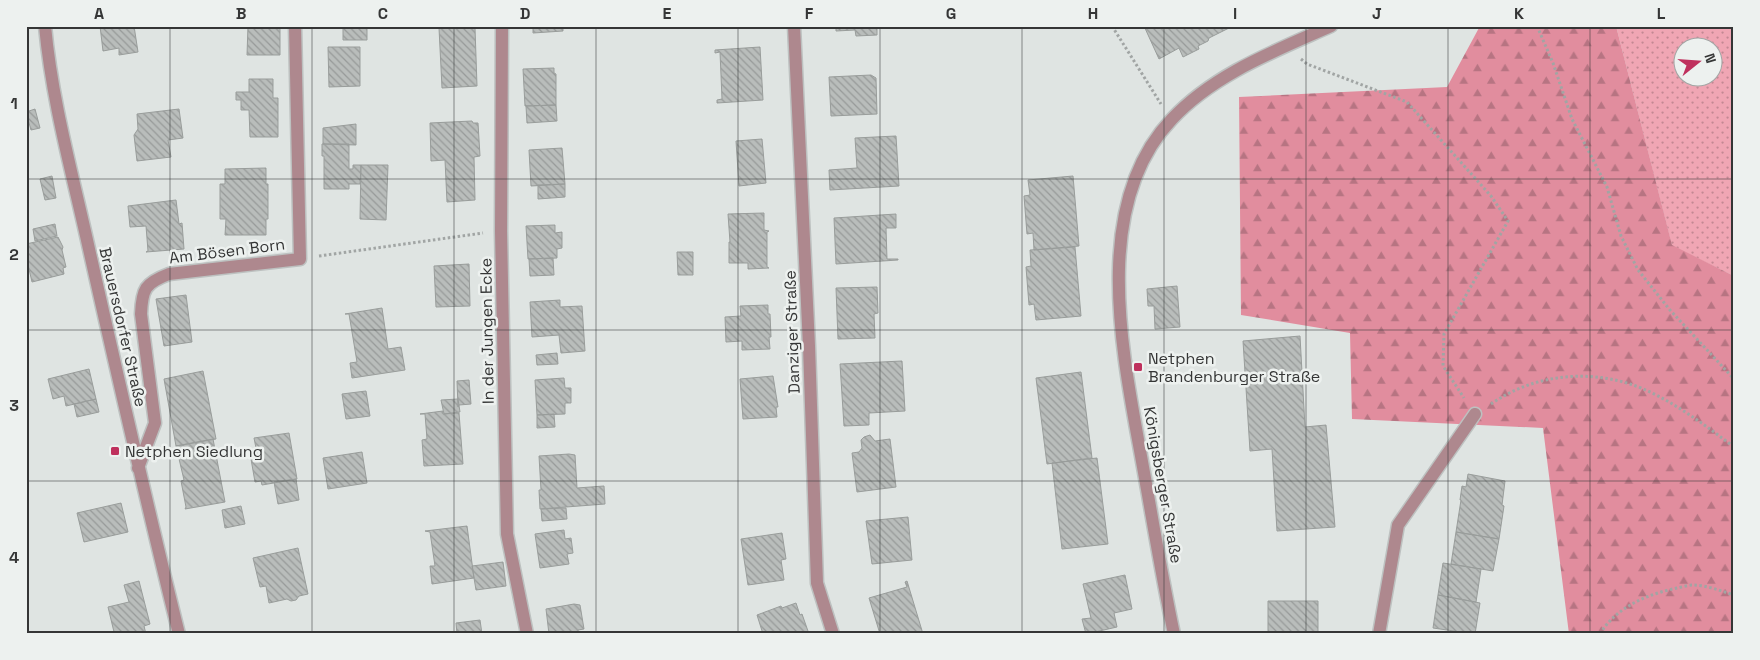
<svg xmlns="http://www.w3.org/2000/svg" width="1760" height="660" viewBox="0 0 1760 660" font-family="'Space Grotesk',sans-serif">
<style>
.grass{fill:url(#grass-dots);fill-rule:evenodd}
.forest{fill:url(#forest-firs)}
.building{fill:url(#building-back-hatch);stroke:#999d9b}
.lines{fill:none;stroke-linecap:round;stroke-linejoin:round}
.minor-casing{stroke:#bdc1c0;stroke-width:15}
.path{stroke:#a1a5a4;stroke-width:3;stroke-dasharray:2.5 2.5;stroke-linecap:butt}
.minor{stroke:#ae888e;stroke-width:12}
.grid{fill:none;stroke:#353636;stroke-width:1;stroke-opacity:0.55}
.poi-dot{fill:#bf305d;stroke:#edf1ef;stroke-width:2}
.labels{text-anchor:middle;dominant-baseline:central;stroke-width:5;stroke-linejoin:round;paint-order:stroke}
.street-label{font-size:16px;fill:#353636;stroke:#edf1ef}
.poi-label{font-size:16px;fill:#353636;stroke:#edf1ef;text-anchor:start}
.neatline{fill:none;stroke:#353636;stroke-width:2}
.grid-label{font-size:16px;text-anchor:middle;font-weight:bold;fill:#353636}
</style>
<defs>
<pattern id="grass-dots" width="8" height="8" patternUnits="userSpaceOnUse" patternTransform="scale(1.25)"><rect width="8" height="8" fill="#f0a6b4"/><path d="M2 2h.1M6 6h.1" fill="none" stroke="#c38893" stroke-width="1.8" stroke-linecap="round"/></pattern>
<pattern id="forest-firs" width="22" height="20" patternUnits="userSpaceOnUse" patternTransform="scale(1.25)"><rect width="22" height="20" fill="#e18d9e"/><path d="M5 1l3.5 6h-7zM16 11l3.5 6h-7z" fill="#b77482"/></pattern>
<pattern id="building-back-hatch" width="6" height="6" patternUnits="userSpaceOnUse" patternTransform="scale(1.25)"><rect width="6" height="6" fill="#b9bdbb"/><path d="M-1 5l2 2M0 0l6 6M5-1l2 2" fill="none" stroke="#979a99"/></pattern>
</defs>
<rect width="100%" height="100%" fill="#dfe4e2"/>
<path class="grass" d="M 1616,26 L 1734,26 L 1734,276 L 1672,246 ZM 1682,48 L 1712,48 L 1712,78 L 1682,78 Z"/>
<path class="forest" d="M 1480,26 L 1616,26 L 1672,245 L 1734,276 L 1734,634 L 1569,634 L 1543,428 L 1352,419 L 1350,333 L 1241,315 L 1239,97 L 1447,87 Z"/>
<path class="building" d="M 100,26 L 134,26 L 138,52 L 119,55 L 119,48 L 103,51 Z
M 248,26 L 280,26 L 280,55 L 247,55 Z
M 343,26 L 367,26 L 367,40 L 343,40 Z
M 533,26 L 563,26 L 563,31 L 533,33 Z
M 836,26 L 877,26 L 877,35 L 856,36 L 855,30 L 836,31 Z
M 1144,26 L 1231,26 L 1231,27 L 1209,38 L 1208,41 L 1198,46 L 1199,49 L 1183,57 L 1179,48 L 1159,59 Z
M 469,27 L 475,28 L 477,86 L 442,88 L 439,28 Z
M 328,47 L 360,47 L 360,86 L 329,87 Z
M 760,47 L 763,100 L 717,103 L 717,100 L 722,99 L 720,52 L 715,53 L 715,50 Z
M 554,68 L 554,73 L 556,74 L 556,105 L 525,106 L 523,69 Z
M 871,75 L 876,78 L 877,114 L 831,116 L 829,77 Z
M 249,79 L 273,79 L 273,98 L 278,98 L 278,137 L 250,137 L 249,110 L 241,110 L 241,100 L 236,100 L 236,92 L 249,92 Z
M 556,105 L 557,121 L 527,123 L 526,106 Z
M 35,109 L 40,128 L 31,130 L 26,112 Z
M 179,109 L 183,138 L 168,140 L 171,157 L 137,161 L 134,135 L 138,129 L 137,114 Z
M 472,121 L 473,123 L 478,123 L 480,156 L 474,157 L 475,200 L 447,202 L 445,160 L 431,161 L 430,123 Z
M 356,124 L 356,145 L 323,144 L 323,128 Z
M 896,136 L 899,186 L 830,190 L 829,170 L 857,168 L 855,138 Z
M 762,139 L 766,183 L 739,186 L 736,141 Z
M 322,144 L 349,144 L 349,169 L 353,169 L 353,165 L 361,165 L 360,184 L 349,184 L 349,189 L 324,189 L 324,156 L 322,156 Z
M 562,148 L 565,184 L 531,186 L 529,150 Z
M 361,165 L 388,165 L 386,220 L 360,219 Z
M 266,168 L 266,184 L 268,184 L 268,219 L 266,219 L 266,235 L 225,235 L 226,219 L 220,219 L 220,184 L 225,184 L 225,169 Z
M 52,176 L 56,198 L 45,200 L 40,179 Z
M 1073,176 L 1079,246 L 1034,250 L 1033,233 L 1027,234 L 1024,196 L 1030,195 L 1028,180 Z
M 565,184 L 565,197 L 538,199 L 538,185 Z
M 176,200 L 179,224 L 182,223 L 184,249 L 146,252 L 148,251 L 146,226 L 130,227 L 128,206 Z
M 764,213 L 764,230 L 769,231 L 767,232 L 767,267 L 769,268 L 748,269 L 748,263 L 729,263 L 729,242 L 730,242 L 728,214 Z
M 896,214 L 896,228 L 886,228 L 887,259 L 898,259 L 898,260 L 836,264 L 834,218 Z
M 55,224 L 57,236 L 35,241 L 33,229 Z
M 555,225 L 555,233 L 562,232 L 562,248 L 557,249 L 557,258 L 528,259 L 526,226 Z
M 58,237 L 63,247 L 62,250 L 66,267 L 63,268 L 64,274 L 32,282 L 26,256 L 26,244 Z
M 1075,247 L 1081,316 L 1036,320 L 1034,304 L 1029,305 L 1026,267 L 1031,266 L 1030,250 Z
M 677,252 L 693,252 L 693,275 L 678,275 Z
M 553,258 L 554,275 L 530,276 L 529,259 Z
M 469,264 L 470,306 L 436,307 L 434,266 Z
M 1177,286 L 1180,327 L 1155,329 L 1154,306 L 1148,306 L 1147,289 Z
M 877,287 L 878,313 L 874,314 L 875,338 L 838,339 L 836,288 Z
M 186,295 L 192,342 L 164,346 L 156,299 Z
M 560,300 L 560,307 L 582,306 L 585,351 L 561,353 L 559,335 L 532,337 L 530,302 Z
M 768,305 L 768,314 L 770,314 L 771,337 L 769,337 L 770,349 L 742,350 L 742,341 L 726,342 L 725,317 L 741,316 L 740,306 Z
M 382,308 L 388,349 L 401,347 L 405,370 L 352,378 L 350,363 L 357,362 L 349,314 L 345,314 Z
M 1300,336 L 1305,427 L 1326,425 L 1335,527 L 1277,531 L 1272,449 L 1250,451 L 1243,341 Z
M 557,353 L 558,364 L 537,365 L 536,355 Z
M 902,361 L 905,411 L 869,413 L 869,425 L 844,426 L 840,364 Z
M 89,369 L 96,399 L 66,406 L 64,396 L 53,399 L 48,379 Z
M 203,371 L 216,439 L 176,446 L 164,379 Z
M 1081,372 L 1092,458 L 1047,464 L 1036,378 Z
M 773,376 L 778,407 L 776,407 L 777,417 L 743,419 L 740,379 Z
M 564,378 L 565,388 L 571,388 L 571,403 L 565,403 L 565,414 L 537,415 L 535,380 Z
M 469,380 L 471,404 L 459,405 L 458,407 L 457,381 Z
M 366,391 L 370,416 L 346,419 L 342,394 Z
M 96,399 L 99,412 L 77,417 L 74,404 Z
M 458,399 L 460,412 L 444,414 L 441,400 Z
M 443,411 L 443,414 L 459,413 L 463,464 L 424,466 L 422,440 L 427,439 L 425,414 L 420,414 Z
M 554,414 L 555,427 L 537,428 L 537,415 Z
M 289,433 L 297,479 L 262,485 L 261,481 L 255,482 L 251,459 L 258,458 L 254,438 Z
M 870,435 L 875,441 L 890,439 L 896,487 L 857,492 L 852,453 L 859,452 L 862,448 L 861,440 L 864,437 Z
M 213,439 L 225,502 L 185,509 L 186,507 L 181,481 L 184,480 L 176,446 Z
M 362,452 L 367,483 L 328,489 L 323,458 Z
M 569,454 L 575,455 L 577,488 L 604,486 L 605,504 L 540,509 L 539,490 L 541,490 L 539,456 Z
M 1097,458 L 1108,544 L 1062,549 L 1052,463 Z
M 1468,474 L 1505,481 L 1502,505 L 1504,506 L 1499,539 L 1456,532 L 1461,500 L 1460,500 L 1462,486 L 1466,487 Z
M 296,479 L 299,500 L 278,504 L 274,482 Z
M 121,503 L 128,532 L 84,542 L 77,513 Z
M 241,506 L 245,524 L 225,528 L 222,510 Z
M 566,508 L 567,519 L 542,521 L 541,509 Z
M 908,517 L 912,560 L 872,564 L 866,521 Z
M 467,526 L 474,578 L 432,584 L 430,566 L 435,566 L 430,532 L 425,531 Z
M 564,530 L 565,539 L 571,538 L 573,553 L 567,554 L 569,564 L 540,568 L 535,534 Z
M 1456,532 L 1499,539 L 1493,571 L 1451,564 Z
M 782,533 L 786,559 L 781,560 L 784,580 L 748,585 L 741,539 Z
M 298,548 L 308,594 L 299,596 L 296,600 L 291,601 L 287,599 L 269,603 L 266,586 L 260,587 L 253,558 Z
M 503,562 L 506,586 L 476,590 L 472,566 Z
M 1443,563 L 1481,569 L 1476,602 L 1438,595 Z
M 1125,575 L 1132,609 L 1114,613 L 1117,627 L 1086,634 L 1082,619 L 1091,618 L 1083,584 Z
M 139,581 L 150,624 L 144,626 L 146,634 L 106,634 L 114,632 L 108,607 L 129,602 L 124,585 Z
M 907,581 L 923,634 L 880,634 L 869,598 L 907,587 L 905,582 Z
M 1438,595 L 1480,603 L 1475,634 L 1433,628 Z
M 1268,601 L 1318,601 L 1318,634 L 1268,634 Z
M 796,603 L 800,615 L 802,614 L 809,634 L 763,634 L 757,615 L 781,606 L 782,608 Z
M 574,604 L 580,605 L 584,629 L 578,630 L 579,634 L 549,634 L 546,609 Z
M 480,620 L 482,634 L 457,634 L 456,623 Z"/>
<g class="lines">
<g class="minor-casing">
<path id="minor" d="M 45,26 C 52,102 73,176 89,249 C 118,378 147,506 179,634
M 502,26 L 501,231 L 507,534 L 527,634
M 794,26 L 809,346 L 817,583 L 833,634
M 138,468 L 155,423 L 141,314 C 142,289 145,283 169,274 L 300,259 L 295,26
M 1174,634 C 1162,578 1153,522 1143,467 C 1124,360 1088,207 1172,119 C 1214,74 1275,51 1331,26
M 1379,634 L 1398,525 L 1475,414"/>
</g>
<path class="path" d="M 1112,26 L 1161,104
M 1537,26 L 1553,63 L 1572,119 L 1607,187 L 1621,236 L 1638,270 L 1670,310 L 1734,379
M 1301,59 L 1307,64 L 1407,102 L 1491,196 L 1508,221 L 1444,334 L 1443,366 L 1464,398
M 319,256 L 483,233
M 1491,404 C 1531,376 1583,369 1630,384 C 1665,395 1705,425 1734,447
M 1600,634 C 1616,607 1648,594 1677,588 C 1682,587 1688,585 1693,585 C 1706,585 1721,591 1734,595"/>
<use href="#minor" class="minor"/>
</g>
<path class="grid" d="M 170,26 L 170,634M 312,26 L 312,634M 454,26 L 454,634M 596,26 L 596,634M 738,26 L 738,634M 880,26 L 880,634M 1022,26 L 1022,634M 1164,26 L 1164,634M 1306,26 L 1306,634M 1448,26 L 1448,634M 1590,26 L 1590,634M 26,179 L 1734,179M 26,330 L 1734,330M 26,481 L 1734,481"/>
<g class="poi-dot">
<rect x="1133" y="362" width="10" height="10" rx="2.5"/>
<rect x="110" y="446" width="10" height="10" rx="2.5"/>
</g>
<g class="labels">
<g class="street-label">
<text transform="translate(227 251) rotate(-7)">Am Bösen Born</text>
<text transform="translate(123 327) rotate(77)">Brauersdorfer Straße</text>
<text transform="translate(487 331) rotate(-91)">In der Jungen Ecke</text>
<text transform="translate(792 332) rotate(-92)">Danziger Straße</text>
<text transform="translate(1163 485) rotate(80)">Königsberger Straße</text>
</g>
<g class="poi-label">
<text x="1148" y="358">Netphen<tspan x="1148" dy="18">Brandenburger Straße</tspan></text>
<text x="125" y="451">Netphen Siedlung</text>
</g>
</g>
<rect width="1760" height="660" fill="none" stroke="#edf1ef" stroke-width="55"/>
<g transform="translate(1698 62) rotate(73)"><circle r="24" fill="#edf1ef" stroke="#a3a6a5"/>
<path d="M0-4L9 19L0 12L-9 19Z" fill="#bf305d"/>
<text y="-8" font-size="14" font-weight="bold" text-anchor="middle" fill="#353636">N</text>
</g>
<rect x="28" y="28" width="1704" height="604" class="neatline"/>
<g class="grid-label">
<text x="99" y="19">A</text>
<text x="241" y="19">B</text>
<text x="383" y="19">C</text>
<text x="525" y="19">D</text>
<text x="667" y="19">E</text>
<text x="809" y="19">F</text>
<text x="951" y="19">G</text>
<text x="1093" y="19">H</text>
<text x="1235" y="19">I</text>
<text x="1377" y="19">J</text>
<text x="1519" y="19">K</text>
<text x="1661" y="19">L</text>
<text x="14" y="109">1</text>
<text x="14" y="260">2</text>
<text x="14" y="411">3</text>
<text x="14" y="563">4</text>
</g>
</svg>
